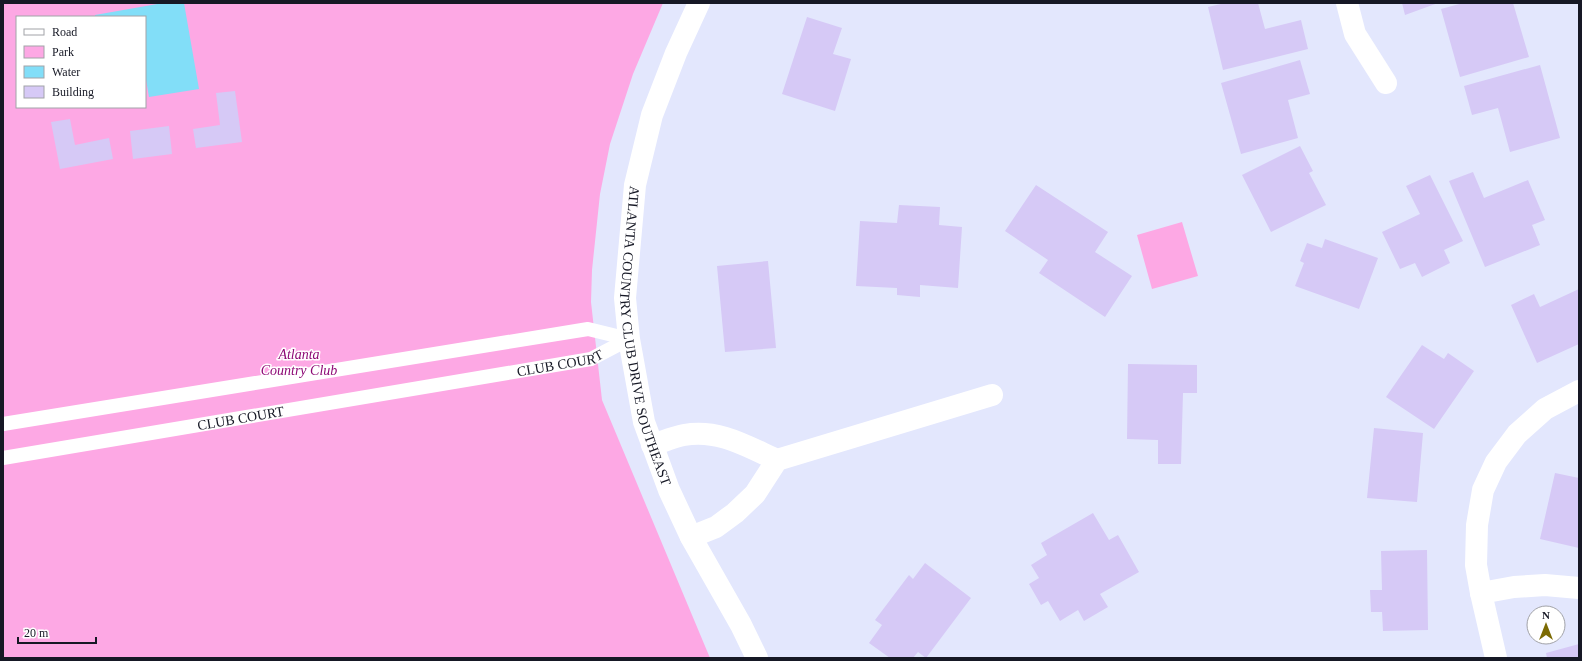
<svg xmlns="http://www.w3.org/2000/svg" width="1582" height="661" viewBox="0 0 1582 661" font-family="Georgia,serif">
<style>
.green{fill:#fda8e4;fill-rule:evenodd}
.water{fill:#82def8}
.building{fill:#d6c9f6}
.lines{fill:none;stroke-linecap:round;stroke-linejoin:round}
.service{stroke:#fff;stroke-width:14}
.minor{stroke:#fff;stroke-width:22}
.labels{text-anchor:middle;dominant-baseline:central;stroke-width:3;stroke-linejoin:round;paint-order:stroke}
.street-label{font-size:14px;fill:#161825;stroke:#fff}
.park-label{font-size:14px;font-style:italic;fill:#8d0975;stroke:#fff}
</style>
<rect width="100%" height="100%" fill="#e3e7fd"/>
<path class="green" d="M 3,3 L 663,3 L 633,74 L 610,144 L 600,194 L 592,270 L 591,302 L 602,400 L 710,658 L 3,658 ZM 17,17 L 145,17 L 145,107 L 17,107 Z
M 1182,222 L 1198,276 L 1152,289 L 1137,235 Z"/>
<path class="water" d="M 163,3 L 184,3 L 199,89 L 149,97 L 145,74 L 145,17 L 95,17 L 95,15 Z"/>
<path class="building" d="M 1225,3 L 1258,3 L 1265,29 L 1301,20 L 1308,49 L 1223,70 L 1208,7 Z
M 1402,3 L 1438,3 L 1405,15 Z
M 1463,3 L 1513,3 L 1529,57 L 1460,77 L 1441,9 Z
M 807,17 L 842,28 L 833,54 L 851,59 L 835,111 L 782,94 Z
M 1300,60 L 1310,94 L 1288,100 L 1298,138 L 1241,154 L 1221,83 Z
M 1540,65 L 1560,138 L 1510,152 L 1498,108 L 1472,115 L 1464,86 Z
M 235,91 L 242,142 L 196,148 L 193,129 L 220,125 L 216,93 Z
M 70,119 L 75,145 L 109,138 L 113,159 L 60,169 L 51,122 Z
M 169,126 L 172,154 L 133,159 L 130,131 Z
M 1300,146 L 1313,171 L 1309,173 L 1326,205 L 1271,232 L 1242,175 Z
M 1473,172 L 1484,198 L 1528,180 L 1545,220 L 1532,225 L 1540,245 L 1485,267 L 1449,181 Z
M 1430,175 L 1463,241 L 1444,250 L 1450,263 L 1422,277 L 1415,263 L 1400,269 L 1382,232 L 1420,214 L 1406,186 Z
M 1036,185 L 1108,232 L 1095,252 L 1132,276 L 1105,317 L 1039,273 L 1048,260 L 1005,231 Z
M 899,205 L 940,207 L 939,225 L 962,227 L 958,288 L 920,285 L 920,297 L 897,295 L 897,288 L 856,286 L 860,221 L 897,223 Z
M 1325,239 L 1378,258 L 1359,309 L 1295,286 L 1304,263 L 1300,261 L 1307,243 L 1322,248 Z
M 768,261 L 776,348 L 725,352 L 717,266 Z
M 1579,289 L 1579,344 L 1537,363 L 1511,305 L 1534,294 L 1540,307 Z
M 1422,345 L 1444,359 L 1448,353 L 1474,371 L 1434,429 L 1386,397 Z
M 1128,364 L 1197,365 L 1197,393 L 1183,393 L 1181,464 L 1158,464 L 1158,440 L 1127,439 Z
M 1374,428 L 1423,433 L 1417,502 L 1367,498 Z
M 1555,473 L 1579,478 L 1579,548 L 1540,539 Z
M 1093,513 L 1109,540 L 1118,535 L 1139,572 L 1100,594 L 1108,607 L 1084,621 L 1078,610 L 1060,621 L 1048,601 L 1041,605 L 1029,584 L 1039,578 L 1031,565 L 1047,555 L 1041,543 Z
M 1427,550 L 1428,630 L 1383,631 L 1382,612 L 1371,612 L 1370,590 L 1382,590 L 1381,551 Z
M 925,563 L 971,598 L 926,658 L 918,652 L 913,658 L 890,658 L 869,643 L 882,625 L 875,620 L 909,575 L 913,579 Z
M 1579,644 L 1579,658 L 1547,658 L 1546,653 Z"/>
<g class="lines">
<g class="service">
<path d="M 3,424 L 588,329 L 629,339"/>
<path id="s1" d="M 3,458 L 591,359 L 629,339"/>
</g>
<g class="minor">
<path id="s2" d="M 699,3 L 676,53 L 652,115 L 635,185 L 625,298 L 629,339 L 644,422 L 669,490 L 691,537 L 741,625 L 757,658"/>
<path d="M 1347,3 L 1355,34 L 1386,83"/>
<path d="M 652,445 C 662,442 673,437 684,435 C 719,429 746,446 777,460"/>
<path d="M 691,537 L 716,527 L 735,513 L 755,494 L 777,460 L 992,395"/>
<path d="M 1481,593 L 1514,587 L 1545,585 L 1579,588"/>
<path d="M 1496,658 L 1481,593 L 1476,565 L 1477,525 L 1483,490 L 1496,462 L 1517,434 L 1545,409 L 1579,391"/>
</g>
</g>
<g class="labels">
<g class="street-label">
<text stroke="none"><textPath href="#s2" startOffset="347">ATLANTA COUNTRY CLUB DRIVE SOUTHEAST</textPath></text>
<text stroke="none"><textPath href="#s1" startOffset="565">CLUB COURT</textPath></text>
<text stroke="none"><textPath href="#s1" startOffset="241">CLUB COURT</textPath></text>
</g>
<g class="park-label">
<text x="299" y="354">Atlanta<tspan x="299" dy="16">Country Club</tspan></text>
</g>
</g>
<rect width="1582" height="661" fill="none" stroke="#161825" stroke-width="8"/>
<rect x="16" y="16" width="130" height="92" fill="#ffffff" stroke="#a2a3a8"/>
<rect x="24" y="29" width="20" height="6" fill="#ffffff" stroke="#a2a3a8"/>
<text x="52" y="36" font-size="12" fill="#161825">Road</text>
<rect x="24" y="46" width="20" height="12" fill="#fda8e4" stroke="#a2a3a8"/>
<text x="52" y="56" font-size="12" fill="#161825">Park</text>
<rect x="24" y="66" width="20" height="12" fill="#82def8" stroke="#a2a3a8"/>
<text x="52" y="76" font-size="12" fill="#161825">Water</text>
<rect x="24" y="86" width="20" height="12" fill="#d6c9f6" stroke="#a2a3a8"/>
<text x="52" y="96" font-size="12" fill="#161825">Building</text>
<g transform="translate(1546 625)"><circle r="19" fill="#ffffff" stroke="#a2a3a8"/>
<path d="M0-3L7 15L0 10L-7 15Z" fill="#7c6b03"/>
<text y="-6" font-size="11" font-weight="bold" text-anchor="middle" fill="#161825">N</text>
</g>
<path d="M18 637v6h78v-6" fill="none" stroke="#161825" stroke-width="2"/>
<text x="24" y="637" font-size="12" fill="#161825" stroke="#ffffff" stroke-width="3" paint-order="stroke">20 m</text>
</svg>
